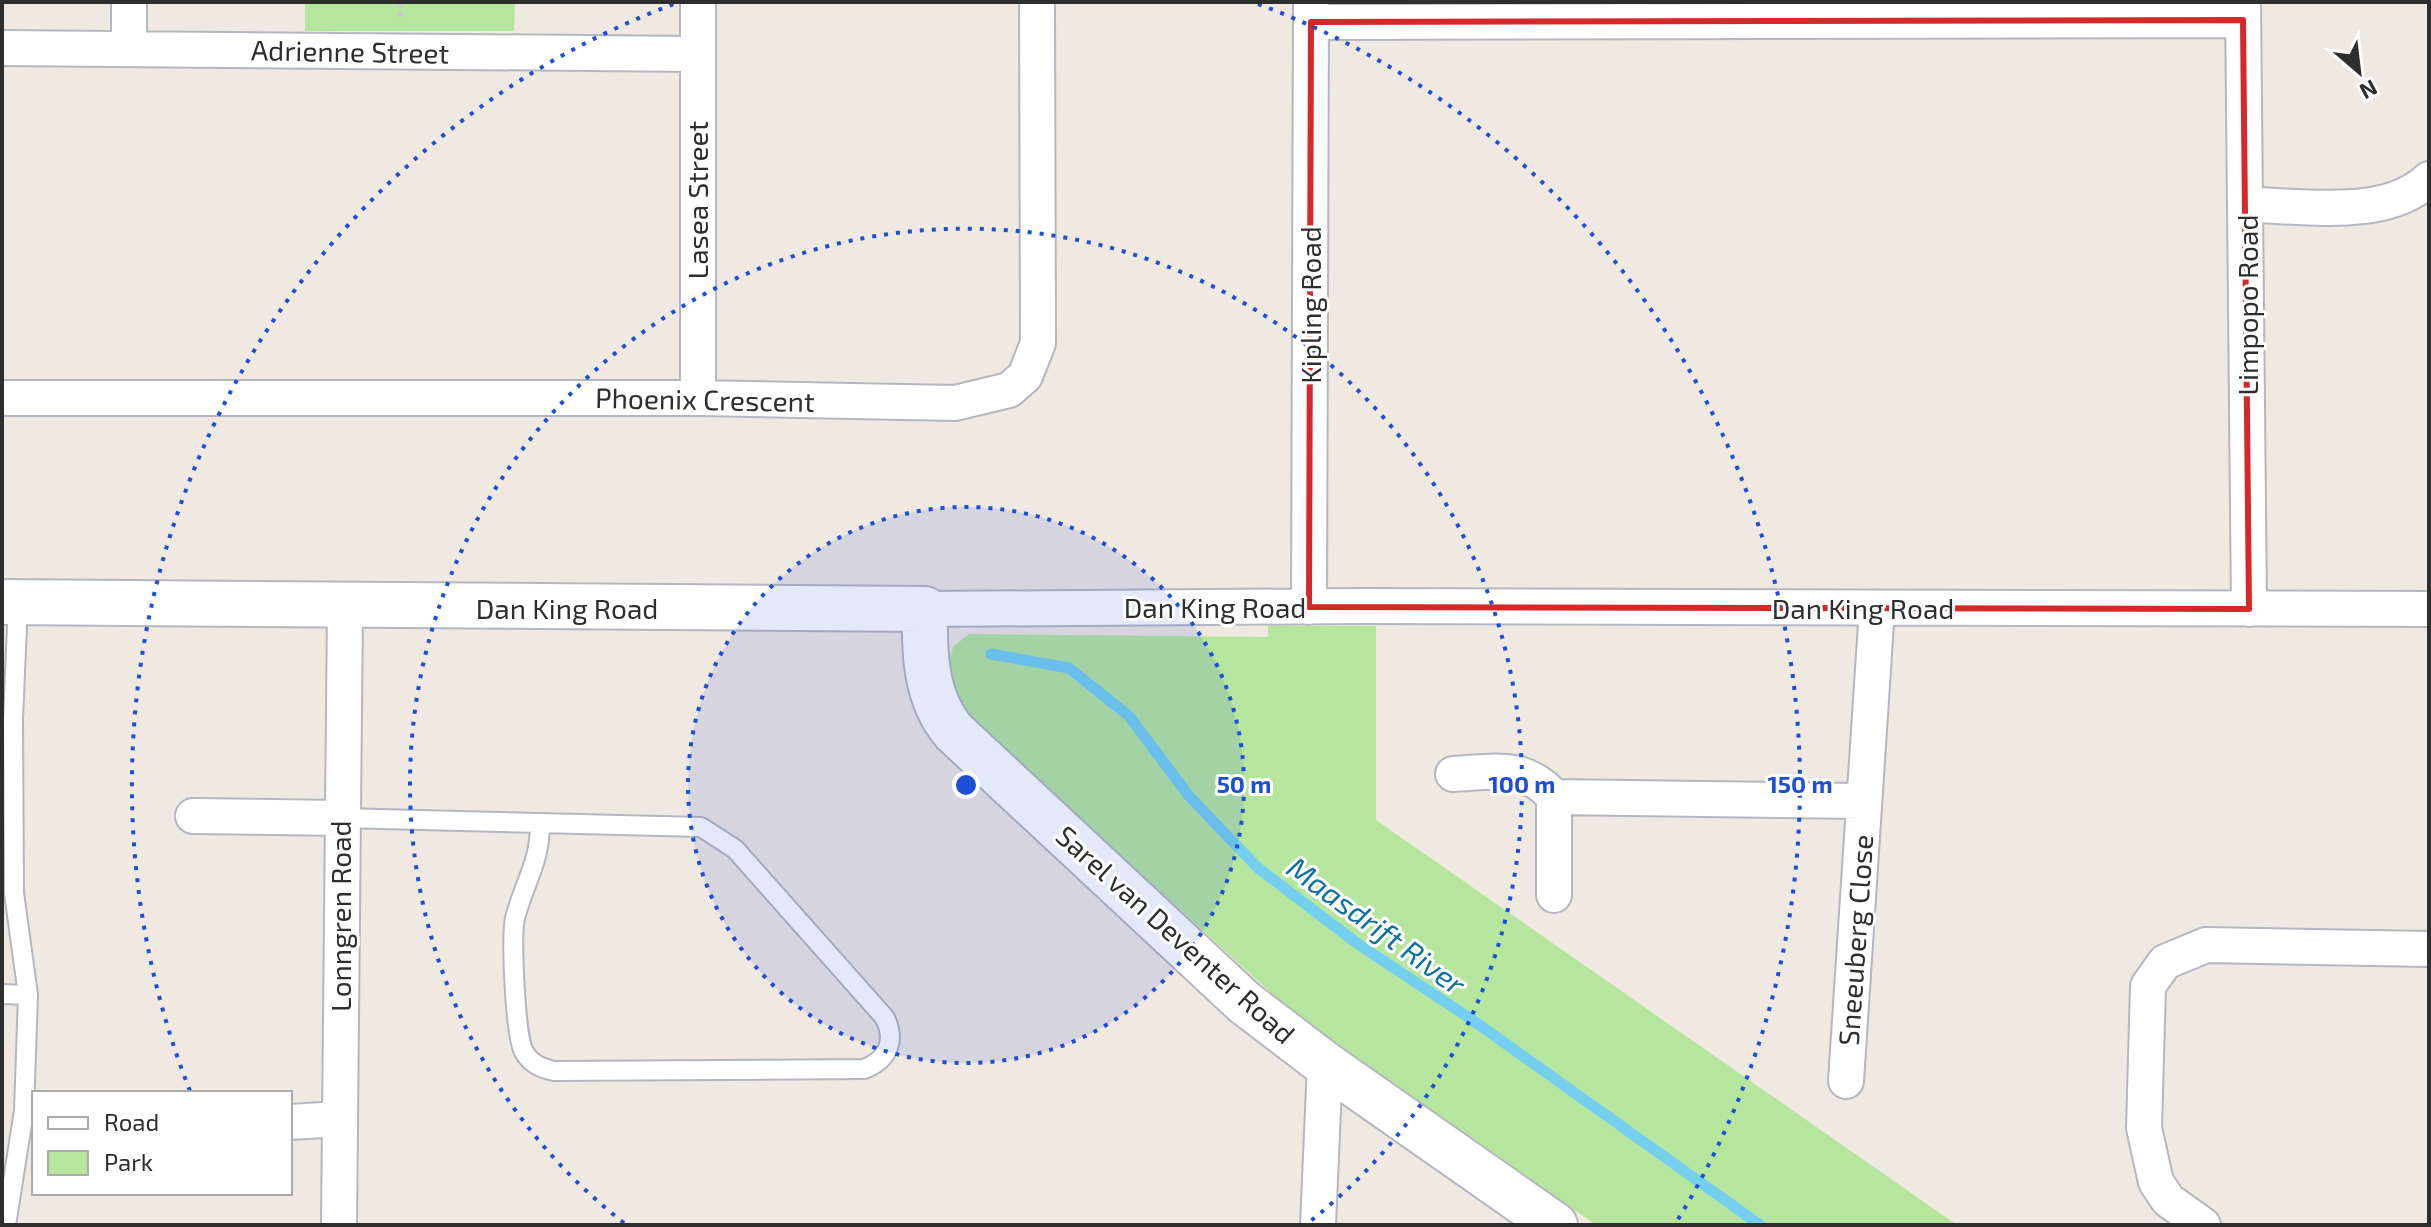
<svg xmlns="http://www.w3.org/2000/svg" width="2431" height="1227" viewBox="0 0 2431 1227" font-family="'Exo 2',sans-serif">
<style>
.green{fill:#b6e59e}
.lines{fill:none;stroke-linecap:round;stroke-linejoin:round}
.stream{stroke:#75cff0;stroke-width:11}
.lane-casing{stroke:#b4b7c1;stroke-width:22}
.street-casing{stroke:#b4b7c1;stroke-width:38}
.secondary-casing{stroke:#b4b7c1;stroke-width:48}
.path{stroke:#c9c9c9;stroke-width:5;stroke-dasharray:6 4;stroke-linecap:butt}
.lane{stroke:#fff;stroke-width:18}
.street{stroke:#fff;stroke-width:34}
.secondary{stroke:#fff;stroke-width:44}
.marked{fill:none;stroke:#d62828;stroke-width:6;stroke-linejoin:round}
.ring{fill:none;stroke:#1d4ed8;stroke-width:4;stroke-dasharray:4 8}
.labels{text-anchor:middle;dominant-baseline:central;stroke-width:6;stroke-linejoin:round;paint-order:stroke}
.street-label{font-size:28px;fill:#2e2e2e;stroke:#fff}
.water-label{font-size:30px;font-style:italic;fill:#0d6fa3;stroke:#fff}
.centre{fill:#1d4ed8;stroke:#fff;stroke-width:4}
.ring-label{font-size:24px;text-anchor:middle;font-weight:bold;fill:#1d4ed8;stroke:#fff;stroke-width:6;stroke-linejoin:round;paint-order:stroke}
</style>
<rect width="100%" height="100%" fill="#efe9e1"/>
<path class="green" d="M 305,2 L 515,2 L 514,31 L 305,31 Z
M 1268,626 L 1376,626 L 1376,820 L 1957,1225 L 1596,1225 L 1294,1014 L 969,716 L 952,684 L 949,663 L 953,647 L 969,634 L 1268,637 Z"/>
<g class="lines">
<path class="stream" d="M 991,654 L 1069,668 L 1129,716 L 1189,796 L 1258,868 L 1358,944 L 1471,1019 L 1760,1225"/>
<g class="lane-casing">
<path id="lane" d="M 341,818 L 701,827 L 735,849 L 885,1018 C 896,1041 888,1060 864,1069 L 554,1071 C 541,1068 531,1064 524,1052 C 515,1036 511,937 515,918 C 524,883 540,863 540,824
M 2,994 L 28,995
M 6,1225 L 24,1111 L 28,995 L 14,893 L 13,720 L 18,602"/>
</g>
<g class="street-casing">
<path id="street" d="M 129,2 L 129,47
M 698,2 L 698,398
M 2243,2 L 2249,609
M 1311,22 L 2243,20
M 2,48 L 697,54
M 2246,205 C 2303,205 2385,221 2429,179
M 2,398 L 698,398 L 955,403 L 1009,390 L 1025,376 L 1038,343 L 1037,2
M 1309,607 L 1311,2
M 925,609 L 1363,606 L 2429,609
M 1453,774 C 1494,772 1524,763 1554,797 L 1554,895
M 1554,797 L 1864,801
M 193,816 L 341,818
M 1846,1081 L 1877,608
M 290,1122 L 339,1119
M 339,1225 L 345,607
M 1318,1225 L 1325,1064
M 2203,1225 L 2168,1200 L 2156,1182 L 2144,1128 L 2148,986 L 2165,962 L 2206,945 L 2429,949"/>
</g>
<g class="secondary-casing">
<path id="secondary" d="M 2,602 L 925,609 C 924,652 925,698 954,732 L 1245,1003 L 1325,1064 L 1555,1225"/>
</g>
<path class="path" d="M 400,17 L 401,2"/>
<use href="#lane" class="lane"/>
<use href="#street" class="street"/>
<use href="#secondary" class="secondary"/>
</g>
<path class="marked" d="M 2243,20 L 2249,609 L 1309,607 L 1311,22 Z"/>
<circle cx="966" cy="785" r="278" fill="#1d4ed8" fill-opacity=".12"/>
<g class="ring">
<circle cx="966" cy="785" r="278"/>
<path d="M624 1223A556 556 0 1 1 1308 1223"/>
<path d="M190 1091A834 834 0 0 1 674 4M1258 4A834 834 0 0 1 1677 1221"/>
</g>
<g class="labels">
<g class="street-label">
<text transform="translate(350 51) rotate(1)">Adrienne Street</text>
<text transform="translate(697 200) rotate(-90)">Lasea Street</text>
<text transform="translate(1310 305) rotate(-90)">Kipling Road</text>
<text transform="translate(2247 305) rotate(-90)">Limpopo Road</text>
<text transform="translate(705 399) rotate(1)">Phoenix Crescent</text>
<text x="1215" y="607">Dan King Road</text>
<text x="567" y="608">Dan King Road</text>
<text x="1863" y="608">Dan King Road</text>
<text transform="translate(340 916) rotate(-90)">Lonngren Road</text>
<text transform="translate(1176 934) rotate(42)">Sarel van Deventer Road</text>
<text transform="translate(1855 940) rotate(-86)">Sneeuberg Close</text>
</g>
<g class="water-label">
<text transform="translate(1377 925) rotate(36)">Maasdrift River</text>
</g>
</g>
<circle cx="966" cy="785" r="12" class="centre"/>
<g class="ring-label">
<text x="1244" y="793">50 m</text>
<text x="1522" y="793">100 m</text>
<text x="1800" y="793">150 m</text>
</g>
<rect width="2431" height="1227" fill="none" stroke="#2e2e2e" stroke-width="8"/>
<rect x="32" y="1091" width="260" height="104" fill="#ffffff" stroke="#ababab" stroke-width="2"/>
<rect x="48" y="1117" width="40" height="12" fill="#ffffff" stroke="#ababab" stroke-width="2"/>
<text x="104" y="1131" font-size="24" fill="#2e2e2e">Road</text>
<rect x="48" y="1151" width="40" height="24" fill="#b6e59e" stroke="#ababab" stroke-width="2"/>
<text x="104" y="1171" font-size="24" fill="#2e2e2e">Park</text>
<g transform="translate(2359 72) rotate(152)" stroke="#ffffff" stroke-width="6" paint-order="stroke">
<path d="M0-6L14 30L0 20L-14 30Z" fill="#2e2e2e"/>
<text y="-12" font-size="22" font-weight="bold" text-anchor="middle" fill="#2e2e2e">N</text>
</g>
</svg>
